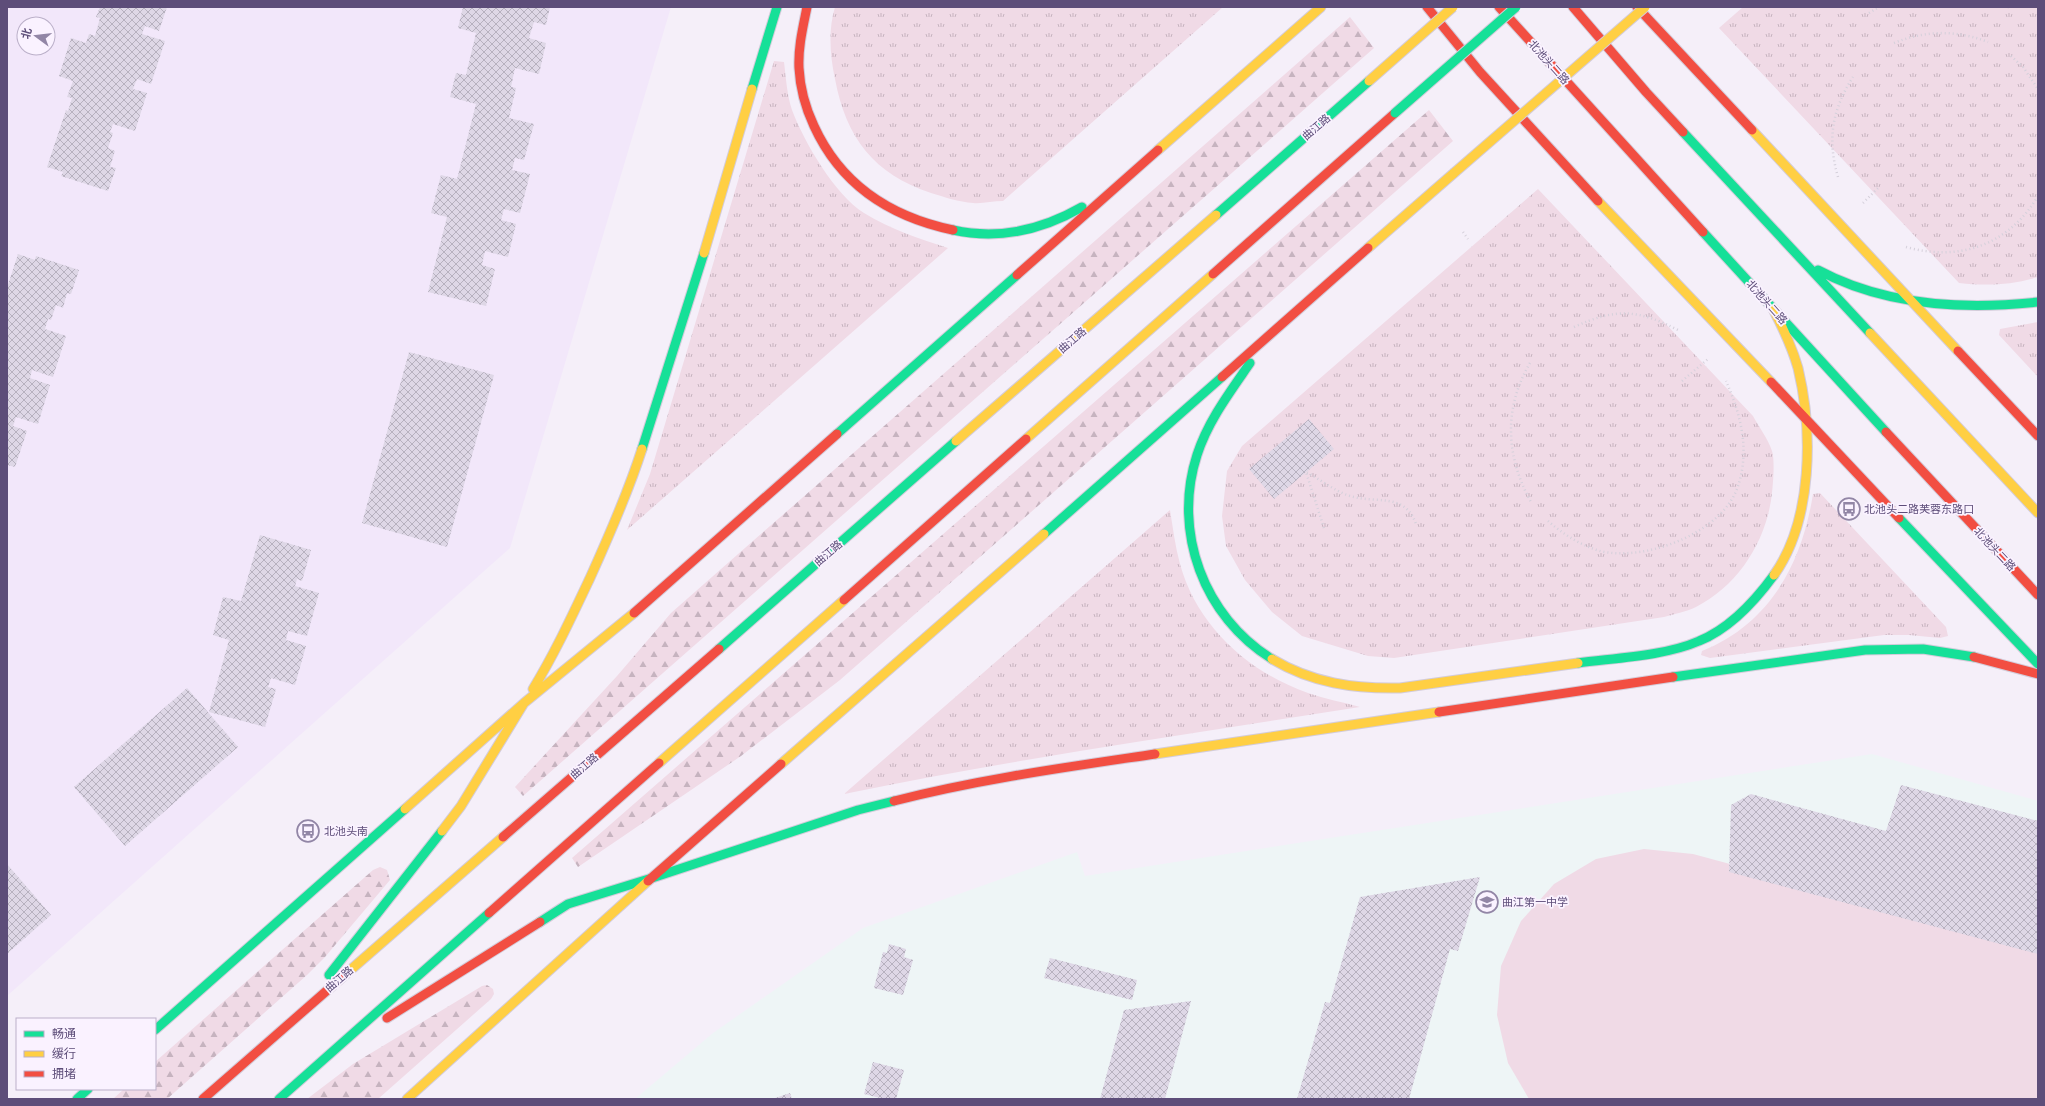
<svg xmlns="http://www.w3.org/2000/svg" width="2045" height="1106" viewBox="0 0 2045 1106" font-family="Helvetica,'Noto Sans SC',sans-serif">
<style>
.residential{fill:#f2e7fa;fill-rule:evenodd}
.education{fill:#eef5f6}
.grass{fill:url(#grass-tufts)}
.forest{fill:url(#forest-firs)}
.pitch{fill:#f0dae6}
.building{fill:url(#building-cross-hatch)}
.lines{fill:none;stroke-linecap:round;stroke-linejoin:round}
.fast-casing{stroke:#d3ccda;stroke-width:11}
.slow-casing{stroke:#d3ccda;stroke-width:11}
.jam-casing{stroke:#d3ccda;stroke-width:11}
.path{stroke:#d5d0db;stroke-width:2.5;stroke-dasharray:1 3;stroke-linecap:butt}
.fast{stroke:#16e098;stroke-width:9}
.slow{stroke:#ffcf43;stroke-width:9}
.jam{stroke:#f24e42;stroke-width:9}
.fast-bridge-casing{stroke:#d3ccda;stroke-width:11;stroke-linecap:butt}
.slow-bridge-casing{stroke:#d3ccda;stroke-width:11;stroke-linecap:butt}
.fast-bridge{stroke:#16e098;stroke-width:9}
.slow-bridge{stroke:#ffcf43;stroke-width:9}
.labels{text-anchor:middle;dominant-baseline:central;stroke-width:3.5;stroke-linejoin:round;paint-order:stroke}
.street-label{font-size:11px;fill:#5d4d79;stroke:#faf2ff}
.poi-label{font-size:11px;fill:#5d4d79;stroke:#faf2ff;text-anchor:start}
</style>
<defs>
<pattern id="grass-tufts" width="24" height="20" patternUnits="userSpaceOnUse"><rect width="24" height="20" fill="#f0dae6"/><path d="M3 7l-1-3M5 7V3M7 7l1-3M15 17l-1-3M17 17v-4M19 17l1-3" fill="none" stroke="#c6b3bf"/></pattern>
<pattern id="forest-firs" width="22" height="20" patternUnits="userSpaceOnUse"><rect width="22" height="20" fill="#f0dae6"/><path d="M5 1l3.5 6h-7zM16 11l3.5 6h-7z" fill="#c6b3bf"/></pattern>
<pattern id="building-cross-hatch" width="8" height="8" patternUnits="userSpaceOnUse"><rect width="8" height="8" fill="#ded7e6"/><path d="M0 0l8 8M0 8l8-8" fill="none" stroke="#b7b1bf"/></pattern>
</defs>
<rect width="100%" height="100%" fill="#f5eff9"/>
<path class="residential" d="M 7,7 L 671,7 L 510,548 L 7,996 ZM 24,24 L 48,24 L 48,48 L 24,48 Z"/>
<path class="education" d="M 1872,754 L 2038,801 L 2038,1099 L 635,1099 L 713,1033 L 863,928 L 1077,852 L 1085,876 Z"/>
<path class="grass" d="M 835,7 L 1223,7 L 1003,201 C 993,201 982,204 973,203 C 959,202 944,197 931,193 C 874,174 846,138 835,79 C 830,56 828,30 835,7 Z
M 1743,7 L 2038,7 L 2038,277 C 2011,285 1987,286 1959,283 L 1719,28 Z
M 774,61 L 784,62 C 786,78 787,95 792,110 C 804,142 835,195 864,213 C 890,229 920,239 948,248 L 627,530 L 650,474 Z
M 1538,189 L 1753,416 C 1759,427 1768,439 1772,451 C 1775,460 1773,484 1772,493 C 1767,540 1739,585 1696,607 C 1686,612 1674,614 1664,617 L 1394,658 L 1368,656 L 1302,636 L 1272,612 L 1245,580 L 1226,546 L 1222,516 L 1227,471 L 1242,446 Z
M 2038,322 L 2038,377 L 1999,335 L 2000,329 Z
M 1820,493 L 1946,627 L 1948,636 L 1940,638 L 1909,635 L 1884,635 L 1710,658 L 1701,655 L 1702,651 C 1770,624 1802,563 1813,494 Z
M 1170,510 C 1173,528 1175,546 1180,564 C 1197,626 1248,672 1308,693 C 1325,699 1343,702 1360,707 C 1188,734 1015,759 844,794 Z"/>
<path class="forest" d="M 1350,17 L 1374,48 L 523,796 L 515,787 L 617,676 L 671,613 Z
M 1429,110 L 1453,141 L 840,680 L 741,756 L 578,867 L 572,858 Z
M 380,867 L 387,870 L 390,880 L 325,957 L 307,975 L 167,1099 L 113,1099 L 124,1089 L 155,1089 L 155,1062 L 373,870 Z
M 487,985 L 493,989 L 494,994 L 491,999 L 378,1099 L 307,1099 L 353,1064 L 482,986 Z"/>
<path class="pitch" d="M 1644,849 L 1693,854 L 2038,947 L 2038,1099 L 1529,1099 L 1508,1063 L 1497,1015 L 1501,966 L 1521,921 L 1554,884 L 1596,859 Z"/>
<path class="building" d="M 100,7 L 167,7 L 159,31 L 145,26 L 142,34 L 165,41 L 151,84 L 137,79 L 133,89 L 147,93 L 135,131 L 113,124 L 110,132 L 113,133 L 108,148 L 115,151 L 110,167 L 116,168 L 108,191 L 61,176 L 63,172 L 47,167 L 66,110 L 68,111 L 72,98 L 67,97 L 73,81 L 59,76 L 71,38 L 86,43 L 89,34 L 95,36 L 100,18 L 96,17 Z
M 463,7 L 550,7 L 546,25 L 534,22 L 529,38 L 546,43 L 539,74 L 515,68 L 511,87 L 516,88 L 509,118 L 534,124 L 524,160 L 515,158 L 512,170 L 530,174 L 520,213 L 504,209 L 501,220 L 516,224 L 508,257 L 485,251 L 482,265 L 495,269 L 486,306 L 428,292 L 447,217 L 431,213 L 441,175 L 457,179 L 476,104 L 450,97 L 456,73 L 466,75 L 476,33 L 458,28 Z
M 18,254 L 35,260 L 36,256 L 79,270 L 71,294 L 67,293 L 63,308 L 56,305 L 51,320 L 48,319 L 45,329 L 66,336 L 53,377 L 32,370 L 30,378 L 50,385 L 38,424 L 16,417 L 13,426 L 27,431 L 15,467 L 7,465 L 7,288 Z
M 409,352 L 494,375 L 447,547 L 362,523 Z
M 1309,419 L 1334,449 L 1274,499 L 1249,469 Z
M 260,535 L 311,550 L 302,581 L 297,579 L 295,586 L 319,593 L 307,636 L 288,631 L 286,640 L 306,646 L 295,685 L 271,678 L 268,687 L 276,689 L 265,727 L 209,712 L 229,640 L 213,635 L 223,597 L 241,601 Z
M 187,688 L 238,747 L 125,846 L 74,787 Z
M 1901,785 L 2038,821 L 2038,954 L 1729,872 L 1731,805 L 1751,794 L 1886,831 Z
M 7,864 L 51,915 L 7,954 Z
M 1480,877 L 1458,951 L 1450,949 L 1409,1099 L 1297,1099 L 1325,1002 L 1330,1003 L 1360,897 Z
M 889,944 L 906,949 L 904,957 L 913,960 L 903,995 L 874,988 L 883,952 L 887,953 Z
M 1050,958 L 1137,980 L 1132,1000 L 1044,978 Z
M 1191,1001 L 1165,1099 L 1100,1099 L 1124,1010 Z
M 873,1062 L 904,1070 L 896,1099 L 884,1099 L 864,1094 Z
M 790,1093 L 792,1099 L 772,1099 Z"/>
<g class="lines">
<g class="fast-casing">
<path id="fast" d="M 752,89 L 777,7
M 1683,132 L 1870,333
M 1216,215 L 1369,81
M 953,230 C 998,240 1042,230 1082,207
M 1703,232 L 1886,432
M 1818,270 C 1885,306 1964,310 2038,302
M 1250,363 C 1230,392 1208,421 1197,455 C 1172,532 1204,617 1272,659
M 837,434 L 1017,275
M 642,449 L 704,253
M 1899,518 L 2038,664
M 1044,534 L 1222,377
M 719,649 L 956,441
M 1578,663 C 1615,658 1665,656 1699,641 C 1729,629 1755,601 1774,575
M 1673,677 L 1865,650 L 1923,649 L 1974,657
M 652,878 L 858,810 L 894,801
M 540,922 L 568,904 L 652,878
M 329,975 L 442,831
M 155,1030 L 405,809
M 77,1099 L 88,1089
M 279,1099 L 489,913"/>
</g>
<g class="slow-casing">
<path id="slow" d="M 1752,130 L 1958,351
M 1158,150 L 1321,7
M 1598,201 L 1771,382
M 1368,248 L 1454,173
M 704,253 L 752,89
M 1773,309 C 1783,328 1792,347 1798,368 C 1813,431 1813,520 1774,575
M 1870,333 L 2038,513
M 1026,439 L 1213,274
M 956,441 L 1216,215
M 1272,659 C 1312,683 1354,689 1400,688 L 1578,663
M 533,689 C 555,653 572,616 590,578 C 609,536 628,493 642,449
M 1155,754 L 1439,712
M 659,763 L 844,600
M 781,764 L 1044,534
M 405,809 L 524,703 L 634,613
M 442,831 L 461,806 L 524,703
M 347,973 L 503,837
M 407,1099 L 648,881"/>
</g>
<g class="jam-casing">
<path id="jam" d="M 807,7 C 803,27 798,47 799,68 C 800,87 806,109 814,126 C 841,185 891,217 953,230
M 1427,7 L 1480,72 L 1598,201
M 1499,7 L 1703,232
M 1573,7 L 1646,92 L 1683,132
M 1637,7 L 1752,130
M 1213,274 L 1395,113
M 1017,275 L 1158,150
M 1958,351 L 2038,436
M 1222,377 L 1368,248
M 1771,382 L 1899,518
M 1886,432 L 2038,595
M 844,600 L 1026,439
M 634,613 L 837,434
M 1974,657 L 2038,674
M 1439,712 L 1673,677
M 894,801 C 980,779 1068,767 1155,754
M 503,837 L 719,649
M 648,881 L 781,764
M 489,913 L 659,763
M 387,1018 L 540,922
M 203,1099 L 347,973"/>
</g>
<path class="path" d="M 2008,7 L 2011,8
M 1869,13 L 1879,7
M 1894,43 C 1926,30 1957,30 1988,42
M 2011,56 L 2023,67 L 2038,89
M 1838,177 C 1827,139 1832,110 1853,77
M 1863,203 L 1879,187
M 1463,232 L 1468,239
M 1906,247 C 1959,262 2009,245 2038,196
M 1574,327 C 1616,308 1637,309 1678,330
M 1530,363 C 1503,409 1506,457 1531,502
M 1682,381 L 1708,359
M 1548,521 C 1563,534 1580,545 1600,551 C 1645,562 1723,533 1738,486 C 1750,450 1741,415 1726,381
M 1324,528 L 1306,472 C 1320,479 1334,491 1350,496 C 1376,504 1405,492 1416,524"/>
<use href="#fast" class="fast"/>
<use href="#slow" class="slow"/>
<use href="#jam" class="jam"/>
<g class="fast-bridge-casing">
<path id="fast-bridge" d="M 1395,113 L 1516,7"/>
</g>
<g class="slow-bridge-casing">
<path id="slow-bridge" d="M 1369,81 L 1453,7
M 1454,173 L 1645,7"/>
</g>
<use href="#fast-bridge" class="fast-bridge"/>
<use href="#slow-bridge" class="slow-bridge"/>
</g>
<defs>
<g id="bus-ring" transform="scale(1.15)"><circle r="9.5" fill="#faf2ff" stroke="#9286a6" stroke-width="1.5"/><path d="M-5-6H5V4H4V6H2V4H-2V6H-4V4H-5ZM-3.5-4V0h7V-4ZM-3.5 1.2v1.5H-2V1.2ZM2 1.2v1.5H3.5V1.2Z" fill="#9286a6"/></g>
<g id="school-ring" transform="scale(1.15)"><circle r="9.5" fill="#faf2ff" stroke="#9286a6" stroke-width="1.5"/><path d="M0-5L7-2L0 1L-7-2ZM-4 1L0 2.5L4 1V4Q0 6-4 4Z" fill="#9286a6"/></g>
</defs>
<g fill-rule="evenodd">
<use href="#bus-ring" x="1849" y="509"/>
<use href="#bus-ring" x="308" y="831"/>
<use href="#school-ring" x="1487" y="902"/>
</g>
<g class="labels">
<g class="street-label">
<text transform="translate(1549 62) rotate(48)">北池头二路</text>
<text transform="translate(1316 127) rotate(-41)">曲江路</text>
<text transform="translate(1767 302) rotate(48)">北池头二路</text>
<text transform="translate(1072 340) rotate(-41)">曲江路</text>
<text transform="translate(1995 549) rotate(47)">北池头二路</text>
<text transform="translate(828 553) rotate(-41)">曲江路</text>
<text transform="translate(584 766) rotate(-41)">曲江路</text>
<text transform="translate(339 979) rotate(-41)">曲江路</text>
</g>
<g class="poi-label">
<text x="1864" y="509">北池头二路芙蓉东路口</text>
<text x="324" y="831">北池头南</text>
<text x="1502" y="902">曲江第一中学</text>
</g>
</g>
<rect width="2045" height="1106" fill="none" stroke="#5d4d79" stroke-width="16"/>
<rect x="16" y="1018" width="140" height="72" fill="#faf2ff" stroke="#bbb0c9"/>
<rect x="24" y="1031" width="20" height="6" fill="#16e098" stroke="#bbb0c9"/>
<text x="52" y="1038" font-size="12" fill="#5d4d79">畅通</text>
<rect x="24" y="1051" width="20" height="6" fill="#ffcf43" stroke="#bbb0c9"/>
<text x="52" y="1058" font-size="12" fill="#5d4d79">缓行</text>
<rect x="24" y="1071" width="20" height="6" fill="#f24e42" stroke="#bbb0c9"/>
<text x="52" y="1078" font-size="12" fill="#5d4d79">拥堵</text>
<g transform="translate(36 36) rotate(285)"><circle r="19" fill="#faf2ff" stroke="#bbb0c9"/>
<path d="M0-3L7 15L0 10L-7 15Z" fill="#9286a6"/>
<text y="-6" font-size="11" font-weight="bold" text-anchor="middle" fill="#5d4d79">北</text>
</g>
</svg>
